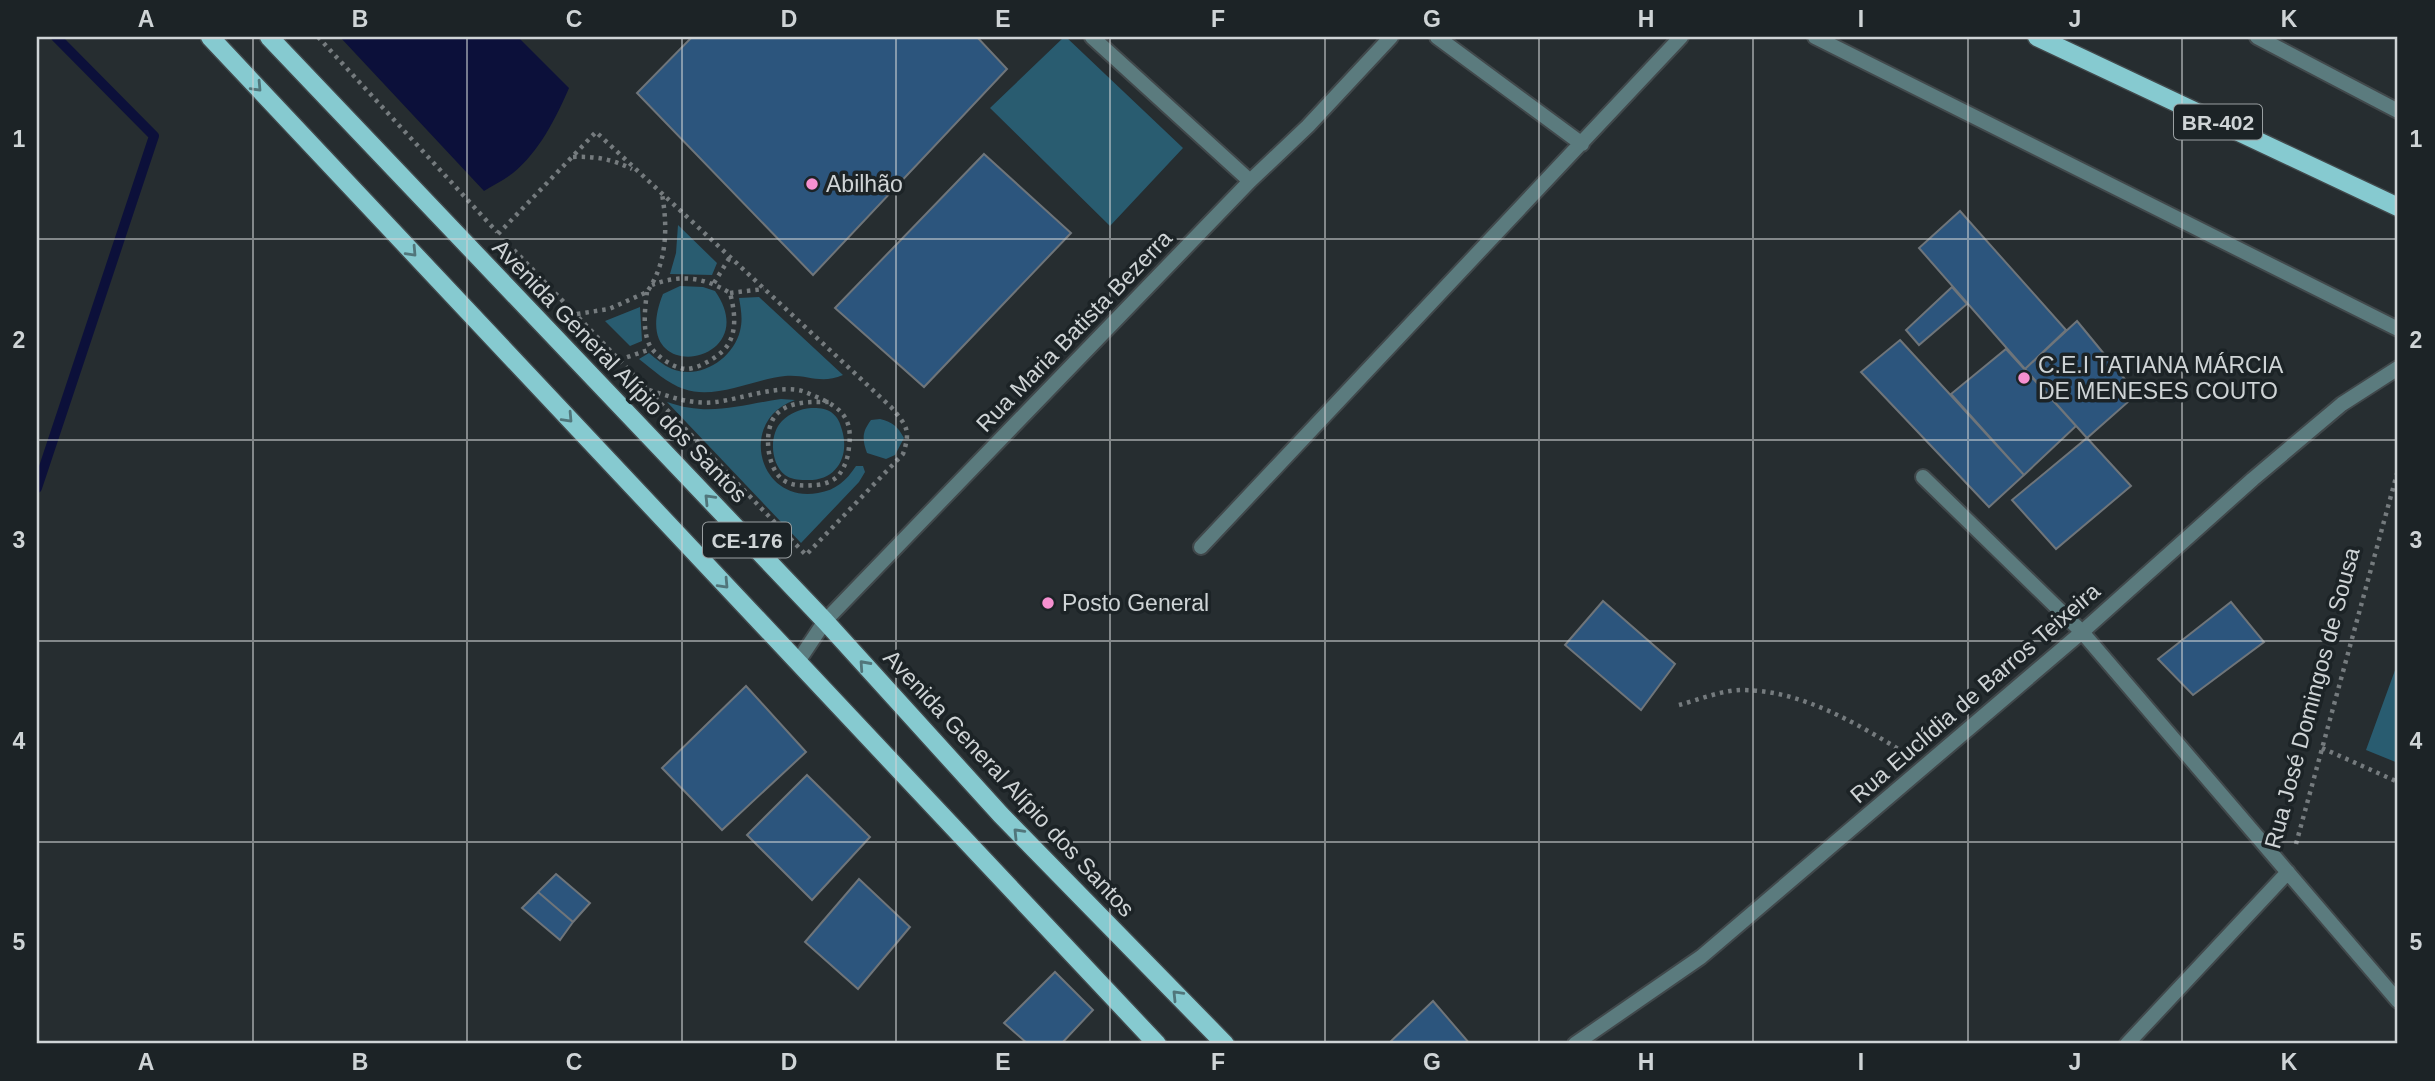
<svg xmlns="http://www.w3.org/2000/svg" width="2435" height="1081" viewBox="0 0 2435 1081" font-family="Arial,sans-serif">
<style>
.green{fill:#295c70}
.water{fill:#0c103a}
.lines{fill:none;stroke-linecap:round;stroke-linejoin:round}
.stream{stroke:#0c103a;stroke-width:10}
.building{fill:#2c557d;stroke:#6f757a;stroke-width:2}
.minor-casing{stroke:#41484b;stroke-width:18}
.primary-casing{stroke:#41484b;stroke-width:21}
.path{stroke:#757b7e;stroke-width:4.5;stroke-dasharray:3.5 5;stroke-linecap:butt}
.minor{stroke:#5b7b7e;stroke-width:14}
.primary{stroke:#86cad0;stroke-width:18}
.oneway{stroke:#51767b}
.grid{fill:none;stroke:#cfd4d6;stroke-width:2;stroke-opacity:0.55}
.poi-dot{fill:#f690d0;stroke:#1c2326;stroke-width:2.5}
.labels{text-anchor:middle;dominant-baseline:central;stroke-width:7;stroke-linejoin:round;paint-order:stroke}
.shield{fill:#1c2326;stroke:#999fa1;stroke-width:2}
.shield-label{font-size:21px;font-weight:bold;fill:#cfd4d6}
.poi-label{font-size:23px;fill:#cfd4d6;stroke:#1c2326;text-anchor:start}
.street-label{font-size:23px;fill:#cfd4d6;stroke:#1c2326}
.neatline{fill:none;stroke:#cfd4d6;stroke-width:2.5}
.grid-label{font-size:23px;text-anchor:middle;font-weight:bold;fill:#cfd4d6}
</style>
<rect width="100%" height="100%" fill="#262d30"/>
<path class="green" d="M 1064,37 L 1066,37 L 1183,148 L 1110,226 L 990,108 Z
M 678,225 L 717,263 L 712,275 L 670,274 L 676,253 Z
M 680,286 L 703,287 L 715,291 C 767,365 624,390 663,294 Z
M 759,297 L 843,375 C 820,385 808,374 785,376 C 753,379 716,400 684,389 C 668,384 652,369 639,359 L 649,353 C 656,359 663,365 672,369 C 700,380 733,359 740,331 C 743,320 741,309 739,298 Z
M 640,307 L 642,341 L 630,346 L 605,321 Z
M 781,399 L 795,400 C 737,420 758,504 818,493 C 836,490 846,481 856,466 L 863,466 L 865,472 L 859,482 L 801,543 L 667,402 C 709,417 739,405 781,399 Z
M 811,408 C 818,408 825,408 831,412 C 838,417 840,423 842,430 C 850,457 836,482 805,480 C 798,480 790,479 785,475 C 770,463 769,434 782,421 C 790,413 800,409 811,408 Z
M 880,419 C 893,422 898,427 904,438 L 895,455 L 886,459 L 867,453 C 862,439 862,432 871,420 Z
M 2398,662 L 2398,763 L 2366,750 Z"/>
<path class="water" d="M 340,37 L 518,37 L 569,88 C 556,118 539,152 513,173 C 504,180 494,185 484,191 Z"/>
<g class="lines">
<path class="stream" d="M 37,488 L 154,136 L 56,37"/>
</g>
<path class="building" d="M 692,37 L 977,37 L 1007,69 L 813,275 L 637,93 Z
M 984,154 L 1071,233 L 924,387 L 835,308 Z
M 1960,211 L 2066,330 L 2025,369 L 1919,248 Z
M 1952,287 L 1967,304 L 1919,345 L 1906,330 Z
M 2077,321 L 2137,394 L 2087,438 L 2025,369 Z
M 1900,340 L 2024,475 L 1989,507 L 1861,372 Z
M 2006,349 L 2076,426 L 2024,475 L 1951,394 Z
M 2087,438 L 2131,486 L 2056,549 L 2012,500 Z
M 1603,601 L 1675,664 L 1641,710 L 1565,645 Z
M 2231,602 L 2264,642 L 2193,695 L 2158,659 Z
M 746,686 L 806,752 L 722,830 L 662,768 Z
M 807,775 L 870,837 L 812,900 L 747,835 Z
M 556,874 L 590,903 L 573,922 L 538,892 Z
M 859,879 L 910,927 L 858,989 L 805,942 Z
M 538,892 L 573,922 L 560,940 L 522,908 Z
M 1055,972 L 1093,1010 L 1061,1044 L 1028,1044 L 1004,1023 Z
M 1433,1001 L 1470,1044 L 1388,1044 Z"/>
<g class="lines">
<g class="minor-casing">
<path id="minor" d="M 1092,37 L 1250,181
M 1437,37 L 1582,144
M 1815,37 L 2398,329
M 2257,37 L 2398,111
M 1923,477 L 2082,632 L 2398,1001
M 1201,547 L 1681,37
M 797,663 L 825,621 L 1250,181 L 1308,126 L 1391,37
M 1575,1044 L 1701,957 L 2082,632 L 2253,479 L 2342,404 L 2398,368
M 2127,1044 L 2288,872"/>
</g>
<g class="primary-casing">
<path id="primary" d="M 210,37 L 1157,1044
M 269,37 L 825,621 L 1001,815 L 1225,1044
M 2037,37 L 2398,207"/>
</g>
<path class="path" d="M 318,37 L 497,232
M 573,157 C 595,156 612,159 632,169
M 498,234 L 596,132 L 891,407 C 907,426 911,430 903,454 L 806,555 L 513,249
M 714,283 L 730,257
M 647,292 C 645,308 642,331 650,346 C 656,356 673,368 686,369 C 699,369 725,354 730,341 C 737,326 734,308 730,293 C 704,277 680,274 652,285
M 730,293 L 764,289
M 577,314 L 609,309 L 647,292 C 667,263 668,228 662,194
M 619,360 L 651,349
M 649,390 C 671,397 692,405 716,402 C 741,399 783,383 805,392 C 834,404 854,412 849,447 C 848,458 845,467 838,476 C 832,482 822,485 814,485 C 803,486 792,486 783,480 C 767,468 763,432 775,416 C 788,400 813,402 830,402
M 1679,705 C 1698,700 1722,690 1742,690 C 1801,690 1856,723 1905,753
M 2322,748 L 2398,782
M 2296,844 L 2398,470"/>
<use href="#minor" class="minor"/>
<use href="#primary" class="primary"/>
</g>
<defs><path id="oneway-chevron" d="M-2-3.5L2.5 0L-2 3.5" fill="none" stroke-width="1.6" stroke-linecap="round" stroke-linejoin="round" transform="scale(1.75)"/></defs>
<g class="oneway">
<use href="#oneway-chevron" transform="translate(257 87) rotate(47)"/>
<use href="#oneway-chevron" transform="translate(412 252) rotate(47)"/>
<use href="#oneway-chevron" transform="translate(568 418) rotate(47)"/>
<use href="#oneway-chevron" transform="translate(709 499) rotate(-134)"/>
<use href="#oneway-chevron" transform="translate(724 584) rotate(47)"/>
<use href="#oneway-chevron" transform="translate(864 665) rotate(-132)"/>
<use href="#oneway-chevron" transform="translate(1018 833) rotate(-134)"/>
<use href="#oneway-chevron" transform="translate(1177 995) rotate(-134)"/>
</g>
<path class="grid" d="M 253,37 L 253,1044M 467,37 L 467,1044M 682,37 L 682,1044M 896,37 L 896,1044M 1110,37 L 1110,1044M 1325,37 L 1325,1044M 1539,37 L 1539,1044M 1753,37 L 1753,1044M 1968,37 L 1968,1044M 2182,37 L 2182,1044M 37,239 L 2398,239M 37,440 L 2398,440M 37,641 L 2398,641M 37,842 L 2398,842"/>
<g class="poi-dot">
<circle cx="812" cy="184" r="7"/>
<circle cx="2024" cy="378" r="7"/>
<circle cx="1048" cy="603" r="7"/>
</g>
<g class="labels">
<g class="shield">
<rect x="2174" y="104.5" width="88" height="35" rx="5"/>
<rect x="703" y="522.5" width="88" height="35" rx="5"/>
</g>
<g class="shield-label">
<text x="2218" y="122">BR-402</text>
<text x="747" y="540">CE-176</text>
</g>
<g class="poi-label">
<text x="826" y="184">Abilhão</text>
<text x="2038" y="365">C.E.I TATIANA MÁRCIA<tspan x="2038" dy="26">DE MENESES COUTO</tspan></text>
<text x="1062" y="603">Posto General</text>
</g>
<g class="street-label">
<text transform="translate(1074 331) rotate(-46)">Rua Maria Batista Bezerra</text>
<text transform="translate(620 371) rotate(46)">Avenida General Alípio dos Santos</text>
<text transform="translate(1975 693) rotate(-41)">Rua Euclídia de Barros Teixeira</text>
<text transform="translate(2312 698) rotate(-75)">Rua José Domingos de Sousa</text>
<text transform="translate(1009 783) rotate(47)">Avenida General Alípio dos Santos</text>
</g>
</g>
<rect width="2435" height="1081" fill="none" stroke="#1c2326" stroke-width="77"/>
<rect x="38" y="38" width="2358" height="1004" class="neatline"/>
<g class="grid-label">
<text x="146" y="27">A</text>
<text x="360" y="27">B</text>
<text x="574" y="27">C</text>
<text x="789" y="27">D</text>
<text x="1003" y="27">E</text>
<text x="1218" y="27">F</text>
<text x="1432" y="27">G</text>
<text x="1646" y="27">H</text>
<text x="1861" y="27">I</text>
<text x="2075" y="27">J</text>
<text x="2289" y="27">K</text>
<text x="19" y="147">1</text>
<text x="2416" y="147">1</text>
<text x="19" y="348">2</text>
<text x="2416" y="348">2</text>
<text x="19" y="548">3</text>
<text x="2416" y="548">3</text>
<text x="19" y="749">4</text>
<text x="2416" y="749">4</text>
<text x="19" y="950">5</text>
<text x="2416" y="950">5</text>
<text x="146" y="1070">A</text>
<text x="360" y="1070">B</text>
<text x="574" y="1070">C</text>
<text x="789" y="1070">D</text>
<text x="1003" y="1070">E</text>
<text x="1218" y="1070">F</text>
<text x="1432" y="1070">G</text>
<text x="1646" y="1070">H</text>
<text x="1861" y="1070">I</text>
<text x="2075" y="1070">J</text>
<text x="2289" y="1070">K</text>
</g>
</svg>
